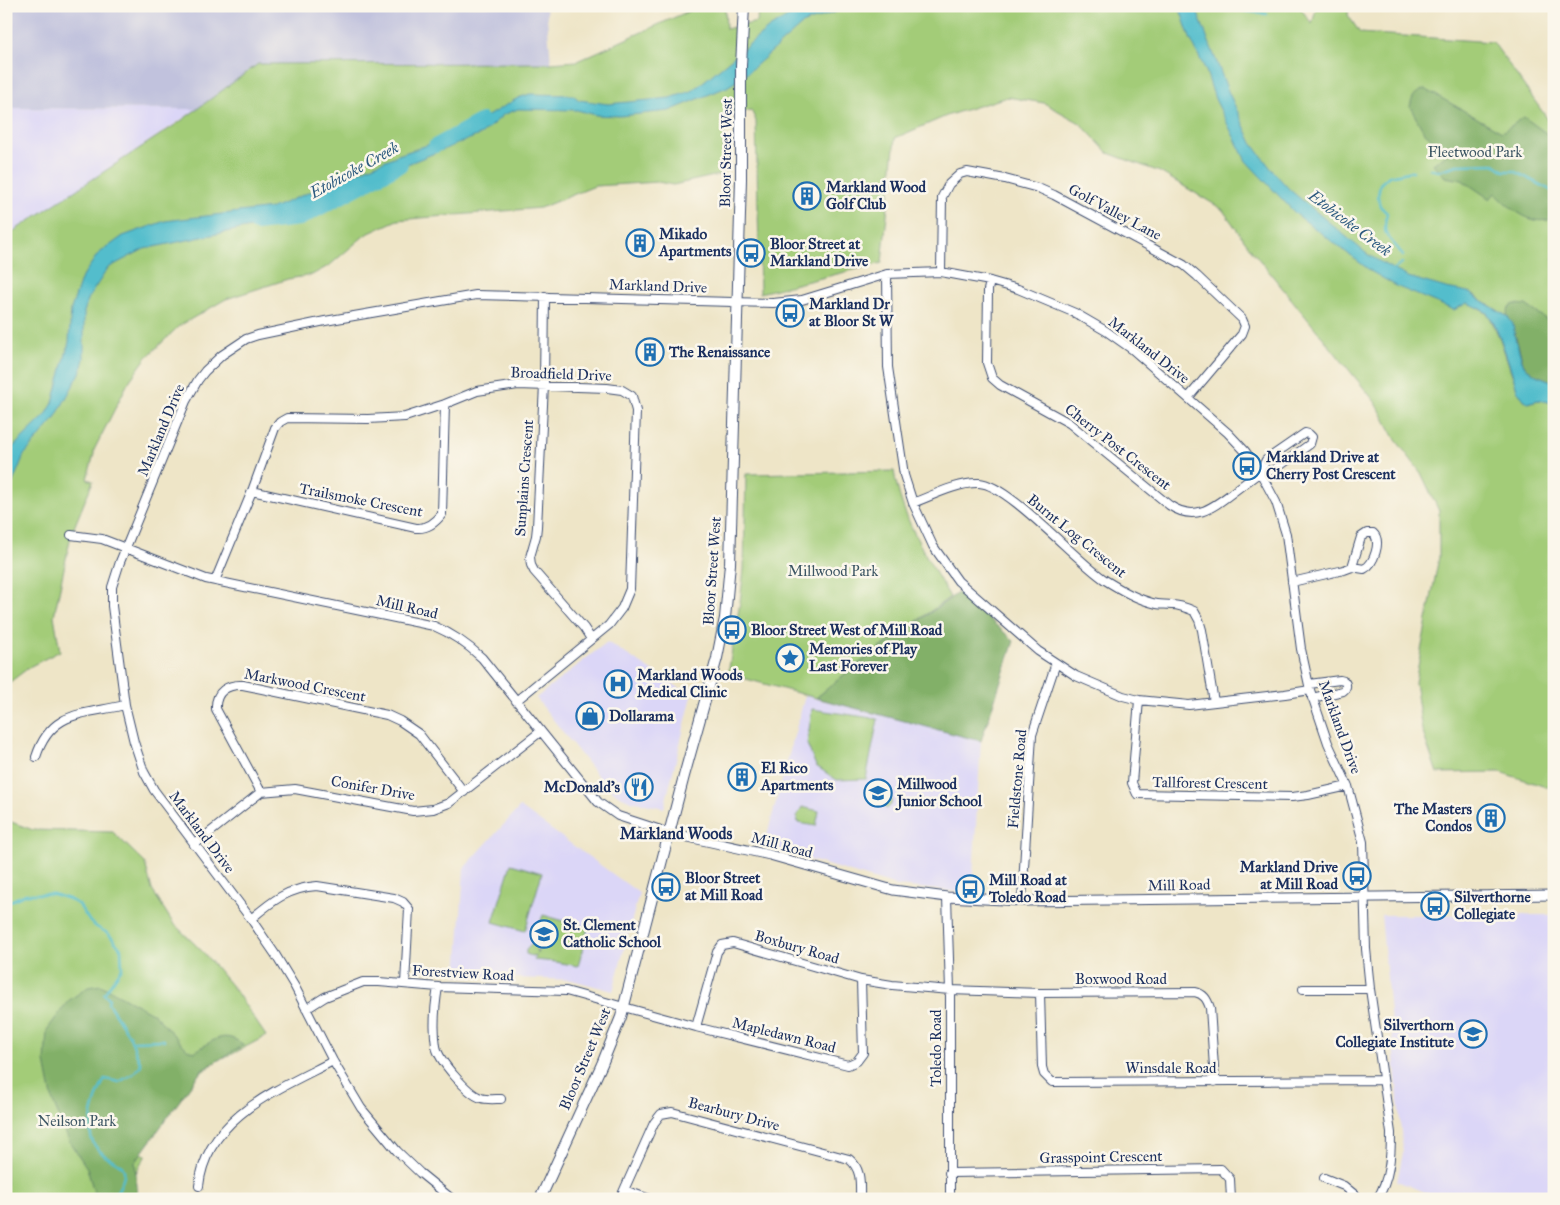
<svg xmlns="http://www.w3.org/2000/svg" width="1560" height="1205" viewBox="0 0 1560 1205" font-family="'IM FELL Great Primer',serif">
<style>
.built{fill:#dbd6f7}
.industrial{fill:#c1c2dd}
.green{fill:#a3cc78;stroke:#5f7e6b}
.forest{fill:#82b068;stroke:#4e7063}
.water{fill:#52bdcc;stroke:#367695}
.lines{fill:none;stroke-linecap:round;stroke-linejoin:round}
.stream{stroke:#52bdcc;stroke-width:2.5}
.river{stroke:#52bdcc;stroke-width:14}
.minor-casing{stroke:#3b4a6e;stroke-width:10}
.tertiary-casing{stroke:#3b4a6e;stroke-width:11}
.secondary-casing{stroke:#3b4a6e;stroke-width:12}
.minor{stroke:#fff;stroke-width:8}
.tertiary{stroke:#fff;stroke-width:9}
.secondary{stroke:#fff;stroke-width:10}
.labels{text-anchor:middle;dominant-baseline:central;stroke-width:5;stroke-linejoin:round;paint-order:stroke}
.park-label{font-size:15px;fill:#3d5664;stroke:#fbf7ec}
.street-label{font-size:15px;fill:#1b2f5e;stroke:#fbf7ec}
.poi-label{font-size:15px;font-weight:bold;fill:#1b2f5e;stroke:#fbf7ec;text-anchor:start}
.water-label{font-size:16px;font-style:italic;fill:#2c5a7f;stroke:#fbf7ec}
.neighbourhood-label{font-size:16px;font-weight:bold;fill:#1b2f5e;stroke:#fbf7ec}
</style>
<rect width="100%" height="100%" fill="#fbf7ec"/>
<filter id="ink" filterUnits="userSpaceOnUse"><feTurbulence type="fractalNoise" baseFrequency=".02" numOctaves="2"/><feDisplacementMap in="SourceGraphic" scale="10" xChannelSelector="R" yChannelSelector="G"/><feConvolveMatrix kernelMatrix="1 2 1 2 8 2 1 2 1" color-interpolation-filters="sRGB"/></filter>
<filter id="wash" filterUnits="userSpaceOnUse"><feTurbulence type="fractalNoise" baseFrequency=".0096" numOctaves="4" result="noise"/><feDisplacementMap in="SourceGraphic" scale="20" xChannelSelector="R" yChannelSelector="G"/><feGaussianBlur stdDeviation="1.12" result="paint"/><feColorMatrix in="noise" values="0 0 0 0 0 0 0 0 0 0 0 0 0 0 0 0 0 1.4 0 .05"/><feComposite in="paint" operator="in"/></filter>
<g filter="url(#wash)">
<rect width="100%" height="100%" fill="#eee5c7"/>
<path class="built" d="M 6,108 L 197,109 L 44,212 L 6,236 Z
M 607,642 L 692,696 L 664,808 L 631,801 L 618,795 L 604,784 L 536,698 Z
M 805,696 L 981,741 L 972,893 L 897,886 L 764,846 Z
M 520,807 L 639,893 L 613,991 L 572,980 L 457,976 L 464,868 Z
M 1381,915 L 1554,915 L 1554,1199 L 1441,1199 L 1397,1181 L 1403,1153 Z"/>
<path class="industrial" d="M 6,6 L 546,6 L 551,63 L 258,64 L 197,109 L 6,108 Z"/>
<path class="green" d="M 700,6 L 725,6 L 726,29 L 757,22 L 758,6 L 1299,6 L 1312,24 L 1317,6 L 1349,6 L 1348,15 L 1360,33 L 1493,42 L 1554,128 L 1554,382 L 1524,366 L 1508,317 L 1469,292 L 1467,303 L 1476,306 L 1489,315 L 1500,339 L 1518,392 L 1527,403 L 1538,400 L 1554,403 L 1554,787 L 1546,787 L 1500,772 L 1437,773 L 1422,730 L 1415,682 L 1439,557 L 1439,511 L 1421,473 L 1396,440 L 1376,403 L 1253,252 L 1222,209 L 1160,172 L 1108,153 L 1080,123 L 1044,103 L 1007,97 L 949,115 L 895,138 L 882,263 L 760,293 L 756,121 L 751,110 L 728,115 L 724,142 L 723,174 L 673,185 L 658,182 L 595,186 L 540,208 L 397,220 L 365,235 L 330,265 L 312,275 L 288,279 L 226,299 L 179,326 L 146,358 L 128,383 L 94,450 L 94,454 L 87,479 L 93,481 L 71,535 L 54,616 L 60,651 L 31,666 L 6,685 L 6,236 L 178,123 L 258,64 L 551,63 L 577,61 Z
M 894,471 C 901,517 927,558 950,597 L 850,670 L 816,698 L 728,674 L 740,602 L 744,569 L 746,474 Z
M 812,709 L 878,719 L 866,779 L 837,780 L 816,766 L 807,744 Z
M 881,785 C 892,789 892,794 891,805 L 887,809 L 880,804 L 873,793 L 876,788 Z
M 802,807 L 819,811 L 816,826 L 798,823 L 797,816 Z
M 6,820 L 33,830 L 113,832 L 145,863 L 152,890 L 173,923 L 203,952 L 235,990 L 266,1036 L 223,1059 L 222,1057 L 179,1089 L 141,1153 L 146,1155 L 129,1185 L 131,1199 L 6,1199 Z
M 511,864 L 542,873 L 525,931 L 493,922 Z
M 543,915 L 588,928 L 578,966 L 556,962 L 534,960 L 536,955 L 532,956 L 526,954 L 526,950 L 532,944 L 536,947 L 537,953 L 545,931 L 538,929 Z"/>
<path class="forest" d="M 1425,89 L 1502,132 L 1524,117 L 1554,139 L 1554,218 C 1532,228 1510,208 1495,193 L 1490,199 L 1462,180 L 1445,177 L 1433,164 L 1448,153 L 1424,132 L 1410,107 C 1412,97 1414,93 1425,89 Z
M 1514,304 L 1526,305 L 1554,325 L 1554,382 L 1536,375 L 1524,366 L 1515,334 L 1507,316 L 1509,308 Z
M 959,592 L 1014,641 L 981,741 L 816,698 L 850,670 Z
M 101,985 L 154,1014 L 187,1049 L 194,1052 C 213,1041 223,1029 244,1045 L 202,1070 L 135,1162 L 138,1199 L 93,1199 L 95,1196 L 87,1168 L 69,1141 L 53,1102 L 45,1062 L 47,1030 L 68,1001 L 88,987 Z"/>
<path class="water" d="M 806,6 L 852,6 L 804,23 L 743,77 L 727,87 L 669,111 L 620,116 L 596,115 L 577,110 L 518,109 L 503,115 L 482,134 L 375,177 L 329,205 L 294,218 L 144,249 L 108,268 L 89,297 L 84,312 L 84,359 L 80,373 L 54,420 L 24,455 L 6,499 L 6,457 L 9,451 L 46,415 L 53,403 L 69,342 L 71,309 L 82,277 L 98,254 L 123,236 L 165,221 L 272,208 L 398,155 L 454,136 L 518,98 L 530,94 L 573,95 L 579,100 L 608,104 L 670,98 L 692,91 L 769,28 Z
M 1179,6 L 1195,6 L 1228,91 L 1252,143 L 1272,170 L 1290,190 L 1367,254 L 1389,267 L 1408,277 L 1446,288 L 1468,292 L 1508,317 L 1513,324 L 1515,338 L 1524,366 L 1536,375 L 1554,382 L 1554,403 L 1538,400 L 1527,403 L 1518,392 C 1513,376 1498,325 1488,314 C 1482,308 1474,306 1467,303 L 1454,310 L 1398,287 L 1372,272 L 1296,214 L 1246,161 L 1215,99 L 1206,71 L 1190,38 Z"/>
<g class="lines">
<path class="stream" d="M 1227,6 L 1245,11 L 1267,14
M 1430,169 L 1438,171 L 1457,165 L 1494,164 L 1504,171 L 1514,171 L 1554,192
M 1403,256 C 1392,236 1380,241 1387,213 L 1380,206 L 1379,202 L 1378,196 L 1380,184 L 1389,176 L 1413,171
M 1392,271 L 1402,263
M 6,903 L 26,894 L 53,894 L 69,899 L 79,905 L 90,922 L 98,928 L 108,933 L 121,949 L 122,968 L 104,994 L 109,998 L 108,1003 L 130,1037 L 141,1065 L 133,1074 L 119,1082 L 105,1079 C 97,1093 85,1126 93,1142 C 94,1146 100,1151 103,1154 C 109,1160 121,1161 124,1170 C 126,1179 117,1191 113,1199
M 131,1041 L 164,1040"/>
<path class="river" d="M 435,146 L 482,120
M 256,224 L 300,219 L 401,165"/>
</g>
</g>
<g filter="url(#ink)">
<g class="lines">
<g class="minor-casing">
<path id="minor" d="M 941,272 L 942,197 L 949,184 L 960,174 L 967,172 L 1005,179 L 1038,188 L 1054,195 L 1184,265 L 1197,276 L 1242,319 L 1245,326 L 1242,334 L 1188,398
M 887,274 L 888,367 L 904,475 L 913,503 L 933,546 L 958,581 L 1038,651 L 1076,676 L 1123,696 L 1139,700 L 1189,705 L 1285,694 L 1310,690
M 990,281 L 988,290 L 987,363 L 992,378 L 1000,385 L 1069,423 L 1169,505 C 1194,522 1211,509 1232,493 C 1241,486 1251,479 1260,472
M 545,296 L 544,385 L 537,527 L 536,536 L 530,557 L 531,565 L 534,571 L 584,628 L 591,639
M 1305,433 L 1309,434 L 1312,437 L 1310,444 L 1274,470 L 1260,472 L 1266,460 Z
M 252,491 L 416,528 C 427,529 436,522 442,514 L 445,404
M 913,503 C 931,496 959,482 979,483 C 1008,484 1076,561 1105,580 C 1121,590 1138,600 1157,604 C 1162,605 1167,604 1172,605 C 1180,605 1187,608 1194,611 L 1199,620 L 1202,630 L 1214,702
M 71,535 L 102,539 L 206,579 L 434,626 C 453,634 467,644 482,658 L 598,802 L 618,816 L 670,833
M 215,581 L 252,491 L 275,428 L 280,422 L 287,418 L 368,419 L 405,417 L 445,404 L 477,391 L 518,385 L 607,388 L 622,390 L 632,396 L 636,411 L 630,589 L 622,608 L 609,625 L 516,701
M 1292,582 L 1344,570 L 1352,567 L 1361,537 L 1367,533 L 1373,533 C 1382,541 1374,564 1364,569 L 1352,567
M 1309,684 L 1340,680 L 1344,681 C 1347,684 1347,688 1343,691 L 1312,698
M 1139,700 L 1132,783 L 1137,794 L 1292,797 L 1308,795 L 1348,786
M 36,757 C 51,710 83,715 125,705
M 261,792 L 216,709 C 215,691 228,684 243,685 L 387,715 L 400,721 L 419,734 L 464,792
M 194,845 L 261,792 L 295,789 L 413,811 L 433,809 L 449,803 L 540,732
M 947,897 L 950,990 L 950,1199
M 1022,901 L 1032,735 L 1056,663
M 251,919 C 272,901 288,888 317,886 L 394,898 L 403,902 L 409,909 L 405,984
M 438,987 C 435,1005 433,1027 436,1046 C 438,1060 468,1094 481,1098 C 487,1100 495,1099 501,1099
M 1303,989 L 1370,989
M 1040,993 L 1042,1067 L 1044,1074 L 1052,1082 L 1382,1080
M 306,1009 L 325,997 L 363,982 L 379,982 L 438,987 L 566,991 L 696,1027 L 848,1065 L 857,1061 L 863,1053 L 861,980
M 696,1027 L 717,952 L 722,945 L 733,943 L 861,980 L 892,985 L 950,990 L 1040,993 L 1195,992 C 1204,994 1207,999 1210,1008 L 1215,1082
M 949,1173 L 1221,1169 L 1230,1179 L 1231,1199
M 1324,1178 L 1344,1186 L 1360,1199
M 199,1186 C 206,1117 279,1089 333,1061
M 624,1190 L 650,1199
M 452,1199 L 420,1173 L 397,1151 L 361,1108 L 333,1061 L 295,987 L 275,954 L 251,919 L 154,790 L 144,772 L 134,742 L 125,705 L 112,606 L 112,587 L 120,562 L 186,401 L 198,380 L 205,371 L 222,355 L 246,339 L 258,335 L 325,321 L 476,295 L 773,303 L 802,300 L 887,274 L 941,272 L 990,281 L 1018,289 L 1075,313 L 1106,331 L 1133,350 L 1228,433 L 1245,451 L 1260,472 L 1276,502 L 1286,534 L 1301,649 L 1310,690 L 1328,743 L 1348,786 L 1363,842 L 1366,949 L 1370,989 L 1391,1133 C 1391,1156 1390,1179 1377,1199
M 620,1199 L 654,1123 L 661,1114 L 672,1112 L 849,1159 C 862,1169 860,1184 860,1199"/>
</g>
<g class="tertiary-casing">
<path id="tertiary" d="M 670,833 L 770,855 L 893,890 L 947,897 L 1022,901 L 1554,895"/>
</g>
<g class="secondary-casing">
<path id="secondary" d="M 540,1199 L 602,1064 L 621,1017 L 684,776 L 717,658 L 725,618 L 730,564 L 741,179 L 741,66 L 744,6"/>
</g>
<use href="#minor" class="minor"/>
<use href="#tertiary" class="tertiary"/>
<use href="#secondary" class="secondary"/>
</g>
</g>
<defs>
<g id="building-ring" transform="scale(1.4375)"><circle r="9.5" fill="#fbf7ec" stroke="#1f6fb2" stroke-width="1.5"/><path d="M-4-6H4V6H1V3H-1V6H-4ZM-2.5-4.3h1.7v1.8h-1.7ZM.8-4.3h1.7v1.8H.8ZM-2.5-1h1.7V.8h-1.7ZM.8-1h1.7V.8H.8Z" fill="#1f6fb2"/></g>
<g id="bus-ring" transform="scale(1.4375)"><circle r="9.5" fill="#fbf7ec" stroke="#1f6fb2" stroke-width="1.5"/><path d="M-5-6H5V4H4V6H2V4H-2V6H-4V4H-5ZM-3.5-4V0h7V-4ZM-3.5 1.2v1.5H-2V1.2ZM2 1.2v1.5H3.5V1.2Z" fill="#1f6fb2"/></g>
<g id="sight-ring" transform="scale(1.4375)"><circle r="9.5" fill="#fbf7ec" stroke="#1f6fb2" stroke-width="1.5"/><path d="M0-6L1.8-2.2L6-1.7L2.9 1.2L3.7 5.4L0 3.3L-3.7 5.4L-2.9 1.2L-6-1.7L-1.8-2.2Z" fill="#1f6fb2"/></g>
<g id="hospital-ring" transform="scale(1.4375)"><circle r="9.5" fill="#fbf7ec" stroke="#1f6fb2" stroke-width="1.5"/><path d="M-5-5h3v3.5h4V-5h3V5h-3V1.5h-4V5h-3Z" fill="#1f6fb2"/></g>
<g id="shop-ring" transform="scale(1.4375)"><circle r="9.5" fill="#fbf7ec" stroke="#1f6fb2" stroke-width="1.5"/><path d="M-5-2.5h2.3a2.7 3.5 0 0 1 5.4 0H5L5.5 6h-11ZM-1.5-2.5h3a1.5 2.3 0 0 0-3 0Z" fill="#1f6fb2"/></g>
<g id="restaurant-ring" transform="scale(1.4375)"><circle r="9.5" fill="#fbf7ec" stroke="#1f6fb2" stroke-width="1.5"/><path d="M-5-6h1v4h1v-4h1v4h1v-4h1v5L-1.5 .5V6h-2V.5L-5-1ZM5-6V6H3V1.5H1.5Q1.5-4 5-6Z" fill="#1f6fb2"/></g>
<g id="school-ring" transform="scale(1.4375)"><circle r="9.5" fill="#fbf7ec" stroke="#1f6fb2" stroke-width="1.5"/><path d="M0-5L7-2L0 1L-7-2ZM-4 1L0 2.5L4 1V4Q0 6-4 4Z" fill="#1f6fb2"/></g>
</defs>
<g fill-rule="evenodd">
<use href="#building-ring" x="807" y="196"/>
<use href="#building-ring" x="640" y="243"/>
<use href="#bus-ring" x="751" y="253"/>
<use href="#bus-ring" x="790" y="313"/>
<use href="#building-ring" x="650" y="352"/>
<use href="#bus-ring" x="1247" y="466"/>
<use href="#bus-ring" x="732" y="630"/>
<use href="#sight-ring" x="790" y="658"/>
<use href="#hospital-ring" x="618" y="684"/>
<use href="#shop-ring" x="590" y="716"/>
<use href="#building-ring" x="742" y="777"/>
<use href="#restaurant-ring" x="639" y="787"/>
<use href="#school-ring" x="878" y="793"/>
<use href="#building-ring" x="1491" y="818"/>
<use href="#bus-ring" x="1357" y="876"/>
<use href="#bus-ring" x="666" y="887"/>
<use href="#bus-ring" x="970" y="889"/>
<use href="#bus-ring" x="1435" y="906"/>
<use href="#school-ring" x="544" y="934"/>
<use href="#school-ring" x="1473" y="1034"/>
</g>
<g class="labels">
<g class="park-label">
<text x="1475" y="152">Fleetwood Park</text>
<text x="833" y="571">Millwood Park</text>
<text x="77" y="1121">Neilson Park</text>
</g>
<g class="street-label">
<text transform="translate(726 153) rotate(-89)">Bloor Street West</text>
<text transform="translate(1115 212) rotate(28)">Golf Valley Lane</text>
<text transform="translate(658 286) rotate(2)">Markland Drive</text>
<text transform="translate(1149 350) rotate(38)">Markland Drive</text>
<text transform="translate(561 374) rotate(2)">Broadfield Drive</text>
<text transform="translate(161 430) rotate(-67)">Markland Drive</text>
<text transform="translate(1118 447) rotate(38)">Cherry Post Crescent</text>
<text transform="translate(524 478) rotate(-86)">Sunplains Crescent</text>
<text transform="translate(361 500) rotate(11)">Trailsmoke Crescent</text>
<text transform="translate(1077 536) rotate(39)">Burnt Log Crescent</text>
<text transform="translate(712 571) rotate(-86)">Bloor Street West</text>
<text transform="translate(407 607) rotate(13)">Mill Road</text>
<text transform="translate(305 685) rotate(11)">Markwood Crescent</text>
<text transform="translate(1340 727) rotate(70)">Markland Drive</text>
<text transform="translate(1017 779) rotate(-85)">Fieldstone Road</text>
<text transform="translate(1210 783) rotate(1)">Tallforest Crescent</text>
<text transform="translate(373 788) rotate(10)">Conifer Drive</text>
<text transform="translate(202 832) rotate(53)">Markland Drive</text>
<text transform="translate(782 845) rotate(15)">Mill Road</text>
<text transform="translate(1179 885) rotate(-1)">Mill Road</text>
<text transform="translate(797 947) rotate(16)">Boxbury Road</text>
<text transform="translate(463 973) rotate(3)">Forestview Road</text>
<text x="1121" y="979">Boxwood Road</text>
<text transform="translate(784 1035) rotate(14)">Mapledawn Road</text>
<text transform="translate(936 1048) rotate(-90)">Toledo Road</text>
<text transform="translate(585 1059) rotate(-67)">Bloor Street West</text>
<text x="1171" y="1068">Winsdale Road</text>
<text transform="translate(734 1114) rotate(15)">Bearbury Drive</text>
<text transform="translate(1101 1157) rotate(-1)">Grasspoint Crescent</text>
</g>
<g class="poi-label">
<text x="826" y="187">Markland Wood<tspan x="826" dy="17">Golf Club</tspan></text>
<text x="659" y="234">Mikado<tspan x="659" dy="17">Apartments</tspan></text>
<text x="770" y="244">Bloor Street at<tspan x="770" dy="17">Markland Drive</tspan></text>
<text x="809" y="304">Markland Dr<tspan x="809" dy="17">at Bloor St W</tspan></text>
<text x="669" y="352">The Renaissance</text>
<text x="1266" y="457">Markland Drive at<tspan x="1266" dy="17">Cherry Post Crescent</tspan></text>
<text x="751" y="630">Bloor Street West of Mill Road</text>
<text x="809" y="649">Memories of Play<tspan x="809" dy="17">Last Forever</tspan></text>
<text x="637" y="675">Markland Woods<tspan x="637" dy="17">Medical Clinic</tspan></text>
<text x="609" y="716">Dollarama</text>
<text x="761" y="768">El Rico<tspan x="761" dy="17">Apartments</tspan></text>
<text x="897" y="784">Millwood<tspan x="897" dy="17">Junior School</tspan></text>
<text x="620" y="787" text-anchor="end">McDonald's</text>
<text x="1472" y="809" text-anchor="end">The Masters<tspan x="1472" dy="17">Condos</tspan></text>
<text x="1338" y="867" text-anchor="end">Markland Drive<tspan x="1338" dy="17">at Mill Road</tspan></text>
<text x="685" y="878">Bloor Street<tspan x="685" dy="17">at Mill Road</tspan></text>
<text x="989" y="880">Mill Road at<tspan x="989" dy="17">Toledo Road</tspan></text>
<text x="1454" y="897">Silverthorne<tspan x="1454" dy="17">Collegiate</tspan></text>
<text x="563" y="925">St. Clement<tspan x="563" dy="17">Catholic School</tspan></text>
<text x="1454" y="1025" text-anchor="end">Silverthorn<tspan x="1454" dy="17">Collegiate Institute</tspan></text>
</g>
<g class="water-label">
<text transform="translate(354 170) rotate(-29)">Etobicoke Creek</text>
<text transform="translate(1350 223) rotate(37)">Etobicoke Creek</text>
</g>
<g class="neighbourhood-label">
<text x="676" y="833">Markland Woods</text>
</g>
</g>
<rect width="1560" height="1205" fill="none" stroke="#fbf7ec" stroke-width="25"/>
</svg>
